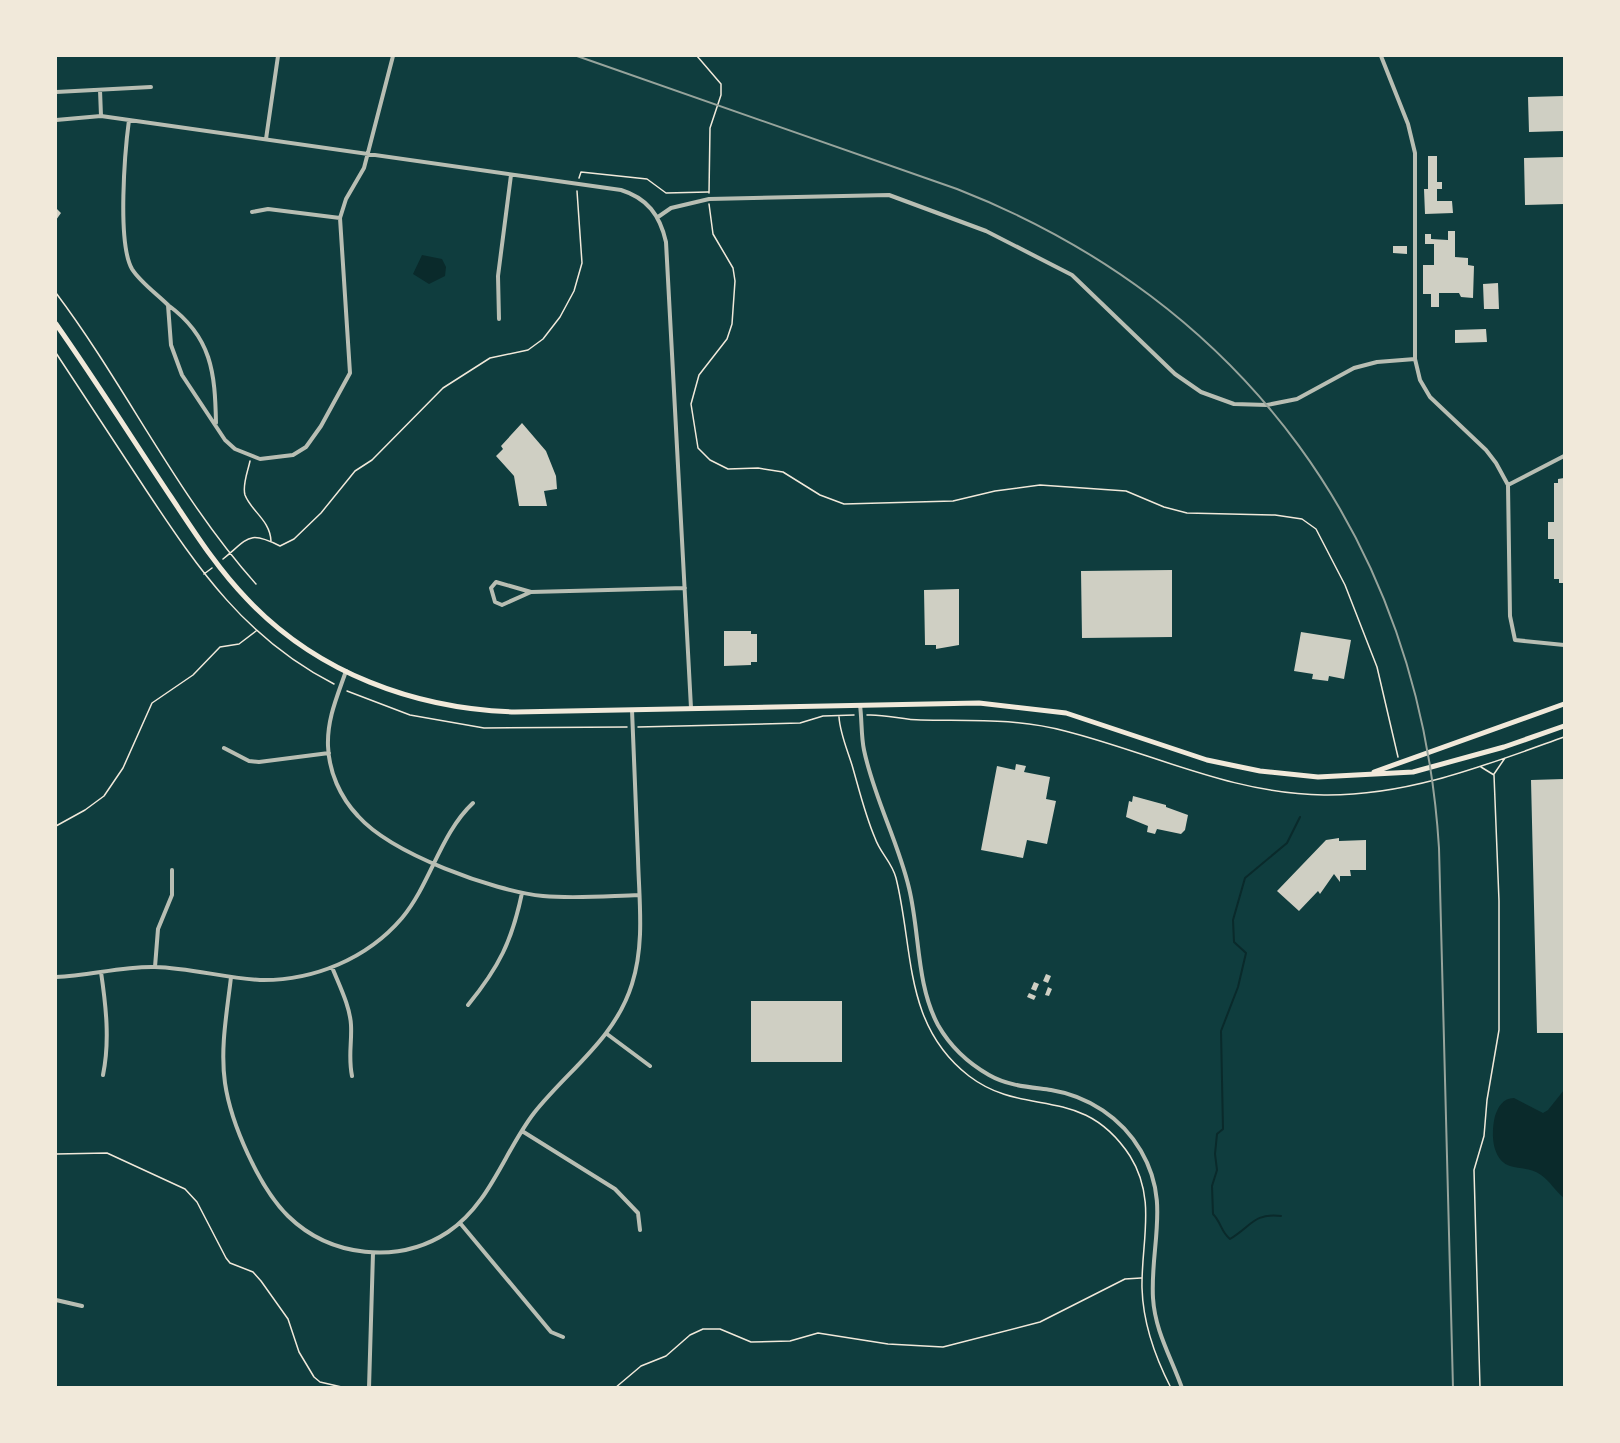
<svg xmlns="http://www.w3.org/2000/svg" width="1620" height="1443" viewBox="0 0 1620 1443" font-family="'PT Sans',sans-serif">
<style>
.water{fill:#0a2a2b}
.lines{fill:none;stroke-linecap:round;stroke-linejoin:round}
.stream{stroke:#0a2a2b;stroke-width:2}
.building{fill:#cfcfc3}
.path{stroke:#f1e9da;stroke-width:1.5}
.minor{stroke:#b8beb3;stroke-width:4}
.secondary{stroke:#f1e9da;stroke-width:5}
.rail{stroke:#97a49c;stroke-width:2}
</style>
<rect width="100%" height="100%" fill="#0f3d3e"/>
<path class="water" d="M 422,255 L 442,259 L 446,267 L 445,276 L 429,284 L 413,274 Z
M 1564,1090 L 1564,1198 C 1555,1191 1550,1181 1541,1175 C 1532,1168 1520,1169 1510,1166 C 1491,1159 1491,1132 1495,1116 C 1498,1107 1503,1098 1514,1098 L 1543,1113 L 1548,1110 Z"/>
<g class="lines">
<path class="stream" d="M 1281,1216 C 1253,1213 1252,1226 1230,1239 C 1221,1232 1221,1222 1213,1214 L 1212,1186 L 1217,1170 L 1215,1154 L 1217,1134 L 1223,1129 L 1221,1031 L 1238,987 L 1246,953 L 1234,942 L 1233,920 L 1245,878 L 1287,843 L 1300,817"/>
</g>
<path class="building" d="M 1564,96 L 1564,131 L 1529,132 L 1528,97 Z
M 1428,156 L 1437,156 L 1437,182 L 1442,182 L 1442,189 L 1437,189 L 1437,201 L 1452,201 L 1453,213 L 1425,214 L 1424,189 L 1428,189 Z
M 1564,157 L 1564,204 L 1525,205 L 1524,158 Z
M 56,208 L 61,213 L 56,220 Z
M 1448,231 L 1455,231 L 1455,257 L 1468,258 L 1468,265 L 1474,266 L 1473,298 L 1461,297 L 1459,293 L 1439,293 L 1439,307 L 1431,307 L 1431,294 L 1423,294 L 1423,265 L 1434,265 L 1434,244 L 1425,244 L 1425,234 L 1431,234 L 1431,239 L 1448,240 Z
M 1393,246 L 1407,246 L 1407,254 L 1393,253 Z
M 1498,283 L 1499,309 L 1484,309 L 1483,284 Z
M 1486,329 L 1487,342 L 1455,343 L 1455,330 Z
M 522,423 L 546,451 L 556,476 L 557,489 L 544,491 L 547,506 L 519,506 L 514,476 L 496,456 L 503,449 L 501,446 Z
M 1564,478 L 1564,583 L 1559,583 L 1559,579 L 1554,579 L 1554,539 L 1548,539 L 1548,522 L 1554,522 L 1554,483 L 1558,483 L 1558,479 Z
M 1172,570 L 1172,637 L 1082,638 L 1081,571 Z
M 959,589 L 959,645 L 936,649 L 936,645 L 925,645 L 924,590 Z
M 724,631 L 751,631 L 751,634 L 757,634 L 757,662 L 751,662 L 751,665 L 724,666 Z
M 1301,632 L 1351,640 L 1344,679 L 1329,676 L 1328,681 L 1312,679 L 1313,674 L 1294,671 Z
M 1016,764 L 1026,766 L 1024,772 L 1050,777 L 1046,799 L 1056,801 L 1047,844 L 1027,840 L 1023,858 L 981,850 L 997,766 L 1015,770 Z
M 1564,779 L 1564,1033 L 1537,1033 L 1531,780 Z
M 1133,796 L 1166,805 L 1166,807 L 1188,815 L 1185,830 L 1181,834 L 1157,829 L 1155,834 L 1147,832 L 1148,826 L 1126,817 L 1129,801 L 1132,802 Z
M 1339,838 L 1339,841 L 1366,840 L 1366,870 L 1350,870 L 1351,876 L 1340,876 L 1340,882 L 1334,874 L 1320,894 L 1318,891 L 1299,911 L 1277,891 L 1326,840 Z
M 1046,974 L 1051,976 L 1048,983 L 1043,981 Z
M 1034,982 L 1039,984 L 1036,991 L 1031,989 Z
M 1048,987 L 1052,989 L 1049,996 L 1045,995 Z
M 1029,993 L 1036,996 L 1034,1000 L 1027,997 Z
M 751,1001 L 842,1001 L 842,1062 L 751,1062 Z"/>
<g class="lines">
<path class="path" d="M 697,56 L 721,84 L 721,95 L 710,128 L 709,193
M 579,178 L 581,172 L 647,179 L 666,193 L 708,192
M 709,204 L 713,234 L 733,268 L 735,281 L 732,324 L 727,339 L 699,375 L 691,404 L 698,448 L 710,460 L 728,469 L 758,468 L 783,472 L 820,495 L 844,504 L 953,501 L 995,491 L 1040,485 L 1126,491 L 1164,507 L 1187,513 L 1275,515 L 1302,519 L 1316,529 L 1345,585 L 1377,667 L 1398,757
M 56,293 C 126,386 177,496 256,584
M 56,353 C 86,399 116,444 146,490 C 199,570 246,639 334,684
M 250,461 C 248,471 242,485 245,495 C 251,511 270,520 271,541
M 223,559 C 249,538 248,530 280,546 L 294,539 L 321,513 L 355,471 L 372,460 L 443,388 L 490,358 L 528,350 L 543,339 L 560,317 L 574,291 L 582,263 L 577,191
M 204,574 L 212,568
M 347,691 L 410,715 L 484,728 L 627,727
M 867,715 C 886,714 903,720 921,720 C 971,721 1017,718 1065,731 C 1152,753 1232,794 1324,795 C 1408,796 1486,765 1564,737
M 839,717 C 840,733 847,749 852,765 C 859,789 865,815 875,838 C 880,853 892,862 896,878 C 914,950 903,1025 969,1076 C 1025,1119 1082,1083 1130,1156 C 1157,1199 1141,1242 1142,1288 C 1143,1323 1155,1357 1171,1388
M 638,727 L 800,723 L 823,716 L 854,715
M 1494,774 L 1505,758
M 56,826 L 85,810 L 104,796 L 123,768 L 152,703 L 193,675 L 220,647 L 239,644 L 256,631
M 56,1154 L 107,1153 L 185,1189 L 197,1202 L 226,1258 L 230,1263 L 253,1272 L 261,1281 L 288,1319 L 299,1352 L 314,1377 L 320,1382 L 346,1388
M 615,1388 L 641,1366 L 666,1356 L 690,1335 L 703,1329 L 720,1329 L 751,1342 L 790,1341 L 818,1333 L 888,1344 L 943,1347 L 1040,1322 L 1125,1279 L 1141,1278
M 1480,1388 L 1474,1170 L 1484,1136 L 1487,1100 L 1499,1030 L 1499,901 L 1494,775 L 1481,767"/>
<path class="minor" d="M 1381,56 L 1408,124 L 1415,153 L 1415,359 L 1420,380 L 1430,397 L 1486,450 L 1496,463 L 1508,485 L 1510,616 L 1515,640 L 1564,645
M 100,90 L 101,116
M 56,92 L 151,87
M 56,120 L 101,116 L 621,190 C 647,198 660,215 666,242 L 691,708
M 129,120 C 125,150 117,243 132,269 C 140,282 157,294 168,305 L 171,345 L 182,375 L 225,440 L 235,449 L 260,459 L 293,455 L 306,447 L 321,426 L 350,373 L 340,218 L 346,199 L 364,168 L 393,56
M 266,139 L 278,56
M 252,212 L 268,209 L 340,218
M 658,217 L 671,208 L 709,199 L 889,195 L 986,231 L 1072,275 L 1175,374 L 1201,392 L 1234,404 L 1267,405 L 1297,399 L 1354,368 L 1377,362 L 1415,359
M 168,305 C 212,337 215,373 216,423
M 499,319 L 498,276 L 511,175
M 1508,485 L 1564,456
M 531,592 L 502,605 L 495,602 L 491,588 L 496,582 L 531,592 L 685,588
M 346,671 C 337,697 327,719 328,746 C 329,772 340,797 358,816 C 392,854 493,891 543,896 C 575,899 607,896 639,895
M 860,705 C 862,720 861,736 864,750 C 874,798 898,841 909,888 C 920,933 916,984 938,1025 C 950,1046 968,1063 989,1075 C 1008,1086 1030,1087 1051,1090 C 1088,1096 1122,1118 1141,1151 C 1171,1202 1150,1244 1153,1298 C 1155,1331 1171,1357 1182,1388
M 224,748 L 249,761 L 259,762 L 329,753
M 155,967 L 158,929 L 172,895 L 172,870
M 332,967 C 339,985 350,1006 351,1025 C 352,1044 348,1056 352,1076
M 101,972 C 106,1006 110,1041 103,1075
M 56,977 C 89,976 122,966 155,967 C 190,968 225,978 260,980 C 313,981 367,959 402,918 C 431,883 440,834 473,803
M 231,977 C 227,1012 220,1048 225,1083 C 231,1124 259,1187 288,1216 C 330,1257 398,1265 448,1232 C 490,1204 504,1152 534,1113 C 568,1070 615,1039 632,984 C 645,943 639,900 638,858 C 636,808 634,759 632,710
M 468,1005 C 499,967 512,941 522,893
M 607,1034 L 650,1066
M 522,1131 L 615,1189 L 638,1213 L 640,1230
M 460,1223 L 551,1332 L 563,1337
M 56,1300 L 82,1306
M 369,1388 L 373,1253"/>
<path class="secondary" d="M 56,324 C 96,381 133,440 171,497 C 195,533 217,568 247,599 C 317,673 415,709 515,712 L 979,703 L 1066,713 L 1207,760 L 1260,771 L 1318,777 L 1413,772 L 1504,747 L 1564,726
M 1374,772 L 1564,704"/>
<path class="rail" d="M 577,56 L 957,189 C 1244,301 1420,541 1439,848 L 1453,1388"/>
</g>
<rect width="1620" height="1443" fill="none" stroke="#f1e9da" stroke-width="114"/>
</svg>
